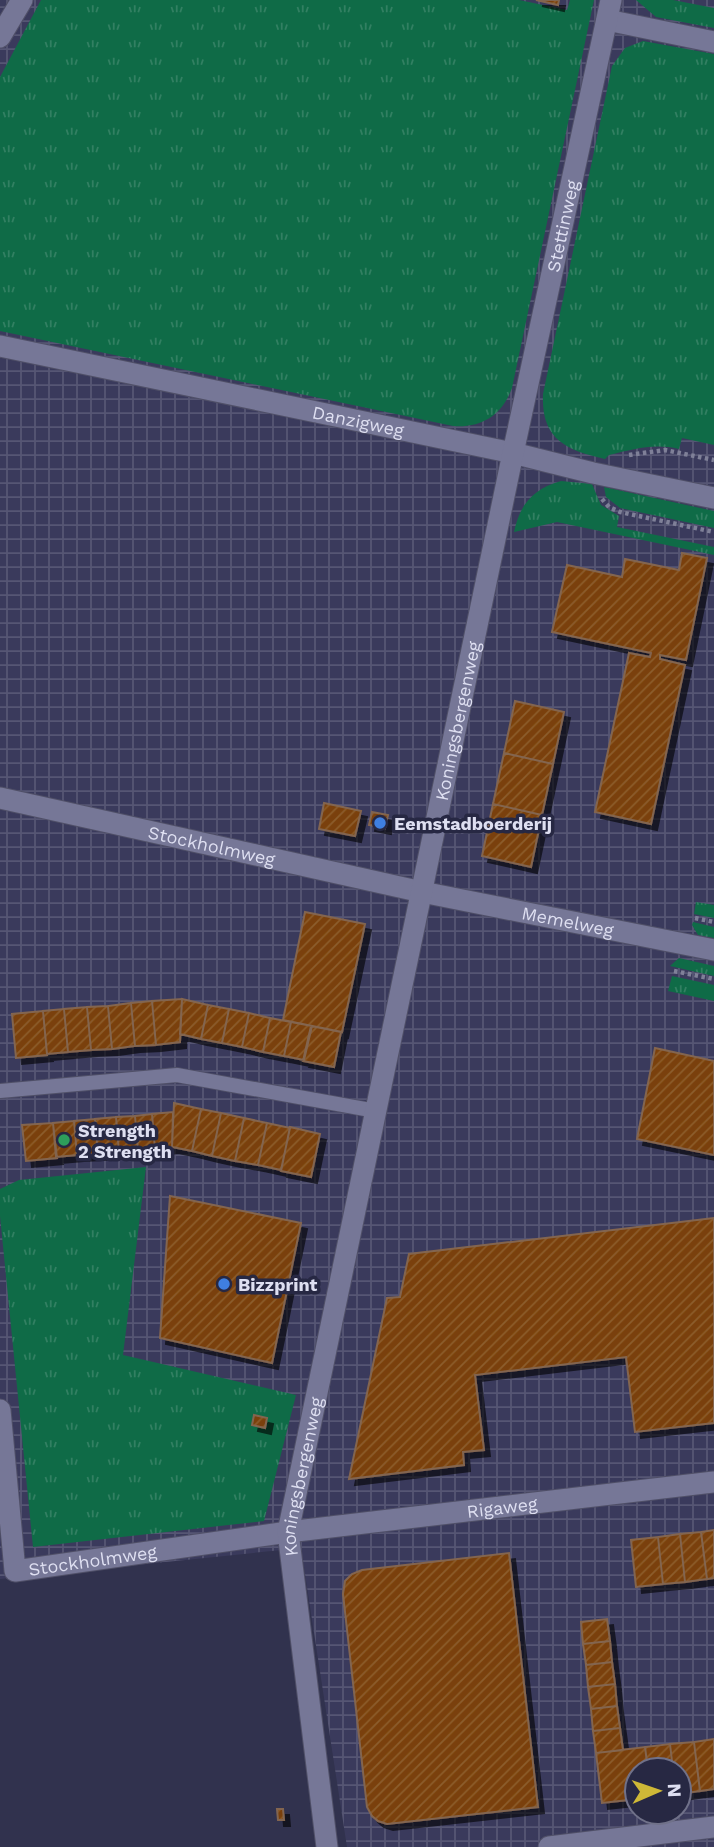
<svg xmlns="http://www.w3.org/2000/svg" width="714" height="1847" viewBox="0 0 714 1847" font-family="'Work Sans',sans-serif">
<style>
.industrial{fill:url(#industrial-grid);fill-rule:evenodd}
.grass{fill:url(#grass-tufts)}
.building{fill:url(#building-hatch);stroke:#836550;stroke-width:2;filter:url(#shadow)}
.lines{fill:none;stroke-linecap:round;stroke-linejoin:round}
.lane-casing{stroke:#505068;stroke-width:16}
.street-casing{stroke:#505068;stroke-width:23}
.path{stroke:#7f8098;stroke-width:4.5;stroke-dasharray:3.5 3.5;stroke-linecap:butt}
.lane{stroke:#767797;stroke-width:14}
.street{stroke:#767797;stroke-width:21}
.shop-dot{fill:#3f7fe0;stroke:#272843;stroke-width:2.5}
.leisure-dot{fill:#2e9e5b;stroke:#272843;stroke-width:2.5}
.labels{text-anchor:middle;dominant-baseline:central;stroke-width:7;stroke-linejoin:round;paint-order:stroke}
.street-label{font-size:18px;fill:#dedff1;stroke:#272843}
.poi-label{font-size:18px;font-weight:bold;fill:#dedff1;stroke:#272843;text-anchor:start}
</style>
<defs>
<pattern id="industrial-grid" width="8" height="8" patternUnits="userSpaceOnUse" patternTransform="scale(1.75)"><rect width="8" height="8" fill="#3a3a5c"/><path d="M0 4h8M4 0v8" fill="none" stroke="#565674"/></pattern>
<pattern id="grass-tufts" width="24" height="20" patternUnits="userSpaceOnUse" patternTransform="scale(1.75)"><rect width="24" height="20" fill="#0f6b47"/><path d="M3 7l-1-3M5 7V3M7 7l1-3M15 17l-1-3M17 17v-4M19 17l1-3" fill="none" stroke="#328062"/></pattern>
<pattern id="building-hatch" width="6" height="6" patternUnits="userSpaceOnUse" patternTransform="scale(1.75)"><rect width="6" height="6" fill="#7a4109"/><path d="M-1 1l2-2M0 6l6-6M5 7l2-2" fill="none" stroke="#8c5c2d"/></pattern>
<filter id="shadow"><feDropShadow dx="6" dy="6" stdDeviation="0" flood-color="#0009"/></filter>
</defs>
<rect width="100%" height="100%" fill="#31324e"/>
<path class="industrial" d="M 0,0 L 714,0 L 714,1847 L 347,1847 L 301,1548 L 0,1579 ZM 637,1770 L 679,1770 L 679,1812 L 637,1812 Z"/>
<path class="grass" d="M 41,0 L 519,0 L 567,10 L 570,0 L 594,0 L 512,388 C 502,415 482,428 453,426 L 0,331 L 0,77 Z
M 636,0 L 673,0 L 714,8 L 714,28 L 656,17 Z
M 643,41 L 714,54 L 714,445 L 682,438 L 679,449 C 654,443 634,449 609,455 L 605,459 C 565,450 541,439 543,394 L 612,66 L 625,48 Z
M 561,481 L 592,484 L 601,505 L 619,516 L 617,527 L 714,547 L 714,555 L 557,522 L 514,532 C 520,504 533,489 561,481 Z
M 604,487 L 714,511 L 714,528 L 620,508 L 606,497 Z
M 696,902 L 714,905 L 714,918 L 694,914 Z
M 693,922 L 714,927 L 714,938 L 698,935 L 692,925 Z
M 679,958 L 714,966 L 714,976 L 670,966 Z
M 672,976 L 714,985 L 714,1001 L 668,991 Z
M 146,1167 L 123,1355 L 296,1395 L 264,1521 L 33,1547 L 0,1216 L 0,1189 L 19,1180 Z"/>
<path class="building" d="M 536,0 L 559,0 L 558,5 Z
M 682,553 L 707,558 L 686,660 L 660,655 L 660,659 L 685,665 L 651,824 L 595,812 L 629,653 L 650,657 L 651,653 L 552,632 L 567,565 L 622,577 L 625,559 L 679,570 Z
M 515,701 L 564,712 L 553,764 L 504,753 Z
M 504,753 L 553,764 L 542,815 L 493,804 Z
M 324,803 L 361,811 L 355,836 L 319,829 Z
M 493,804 L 542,815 L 531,867 L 482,856 Z
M 372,812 L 388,815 L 385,828 L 369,825 Z
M 305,912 L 365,924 L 342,1032 L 283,1020 Z
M 182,999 L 180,1042 L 156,1045 L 152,1001 Z
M 182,999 L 208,1005 L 201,1039 L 180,1034 Z
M 152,1001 L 156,1045 L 135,1046 L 131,1003 Z
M 131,1003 L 135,1046 L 112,1049 L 108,1006 Z
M 208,1005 L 229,1009 L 222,1043 L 201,1039 Z
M 108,1006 L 112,1049 L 91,1050 L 87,1007 Z
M 87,1007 L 91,1050 L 68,1052 L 64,1009 Z
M 64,1009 L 68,1052 L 47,1054 L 43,1011 Z
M 229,1009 L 249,1013 L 242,1047 L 222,1043 Z
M 43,1011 L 47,1055 L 16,1058 L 12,1014 Z
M 249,1013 L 270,1018 L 263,1052 L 242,1047 Z
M 270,1018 L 291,1022 L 284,1056 L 263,1052 Z
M 291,1022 L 312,1026 L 304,1060 L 284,1056 Z
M 311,1026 L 341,1032 L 334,1067 L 303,1061 Z
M 655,1048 L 714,1061 L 714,1155 L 637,1139 Z
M 174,1103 L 201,1109 L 192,1151 L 172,1147 Z
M 201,1109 L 221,1113 L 212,1156 L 192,1151 Z
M 173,1112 L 172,1147 L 155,1149 L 152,1114 Z
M 221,1113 L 244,1118 L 235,1161 L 212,1156 Z
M 152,1114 L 155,1149 L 138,1150 L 135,1116 Z
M 135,1116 L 138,1150 L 119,1152 L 116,1117 Z
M 116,1117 L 119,1152 L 98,1154 L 95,1119 Z
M 244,1118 L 267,1123 L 258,1165 L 235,1161 Z
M 95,1119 L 98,1154 L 77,1155 L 74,1121 Z
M 74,1121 L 77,1155 L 56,1157 L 53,1123 Z
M 53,1123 L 57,1158 L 26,1161 L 22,1125 Z
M 267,1123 L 290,1128 L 281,1170 L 258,1165 Z
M 290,1127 L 320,1134 L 311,1177 L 281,1171 Z
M 170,1196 L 301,1223 L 272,1363 L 160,1338 Z
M 714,1218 L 714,1423 L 635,1432 L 626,1357 L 475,1375 L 484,1450 L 463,1452 L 464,1465 L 349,1479 L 387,1298 L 400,1297 L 409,1254 Z
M 254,1415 L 267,1418 L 265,1428 L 252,1425 Z
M 714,1530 L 714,1578 L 707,1579 L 701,1532 Z
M 701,1532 L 707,1579 L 685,1582 L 680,1534 Z
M 680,1534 L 685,1582 L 663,1584 L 658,1537 Z
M 658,1537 L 663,1584 L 636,1587 L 631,1540 Z
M 509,1553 L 538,1807 L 387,1824 L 378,1821 L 372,1816 L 367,1807 L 343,1594 L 345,1581 L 352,1574 L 362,1570 Z
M 607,1619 L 610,1641 L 583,1644 L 581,1622 Z
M 610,1641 L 612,1662 L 586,1665 L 583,1644 Z
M 612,1662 L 615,1684 L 588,1687 L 586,1665 Z
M 615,1684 L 617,1706 L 591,1709 L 588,1687 Z
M 617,1706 L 620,1728 L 593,1731 L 591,1709 Z
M 620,1728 L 623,1750 L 596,1753 L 593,1731 Z
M 714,1739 L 714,1789 L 700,1791 L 694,1742 Z
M 694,1742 L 700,1791 L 679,1794 L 679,1770 L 673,1770 L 670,1744 Z
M 670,1744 L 673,1770 L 648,1770 L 645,1747 Z
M 645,1747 L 648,1770 L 637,1770 L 637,1799 L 602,1803 L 596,1753 Z
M 277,1809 L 283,1809 L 284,1820 L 278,1820 Z"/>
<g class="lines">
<g class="lane-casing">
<path id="lane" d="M 0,1091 L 177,1075 L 376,1111"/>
</g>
<g class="street-casing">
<g id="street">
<path d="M 607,20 L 714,42"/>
<path d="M 0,37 L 22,0"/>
<path id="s1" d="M 0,346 L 513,453 L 593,473 L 714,498"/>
<path id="s2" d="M 0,798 L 422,892 L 714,950"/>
<path id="s3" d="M 0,1410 L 15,1571 L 288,1532 L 714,1482"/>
<path id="s4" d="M 327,1847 L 288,1532 L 513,453 L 611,0"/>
<path d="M 549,1847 L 714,1827"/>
</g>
</g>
<path class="path" d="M 629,455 L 665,450 L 714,460
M 602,499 L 609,507 L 620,512 L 714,532
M 695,918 L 714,922
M 674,971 L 714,979"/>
<use href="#lane" class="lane"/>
<use href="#street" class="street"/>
</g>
<g class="shop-dot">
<circle cx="380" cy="823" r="7"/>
<circle cx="224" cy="1284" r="7"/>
</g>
<circle class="leisure-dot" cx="64" cy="1140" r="7"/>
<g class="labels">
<g class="street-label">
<text stroke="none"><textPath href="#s4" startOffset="1652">Stettinweg</textPath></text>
<text stroke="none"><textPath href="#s1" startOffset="366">Danzigweg</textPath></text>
<text stroke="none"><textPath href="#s4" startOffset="1146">Koningsbergenweg</textPath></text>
<text stroke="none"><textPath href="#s2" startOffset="217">Stockholmweg</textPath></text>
<text stroke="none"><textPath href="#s2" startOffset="581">Memelweg</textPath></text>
<text stroke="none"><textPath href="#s4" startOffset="374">Koningsbergenweg</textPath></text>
<text stroke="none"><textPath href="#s3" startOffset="653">Rigaweg</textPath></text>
<text stroke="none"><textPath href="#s3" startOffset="240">Stockholmweg</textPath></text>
</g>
<g class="poi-label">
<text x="394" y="823">Eemstadboerderij</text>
<text x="78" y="1130">Strength<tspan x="78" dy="21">2 Strength</tspan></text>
<text x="238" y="1284">Bizzprint</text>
</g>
</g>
<g transform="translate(658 1791) rotate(88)"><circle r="33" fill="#272843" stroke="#707189" stroke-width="2"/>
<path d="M0-5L12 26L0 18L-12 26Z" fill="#ceb837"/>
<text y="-10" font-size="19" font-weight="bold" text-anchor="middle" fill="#dedff1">N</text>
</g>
</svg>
